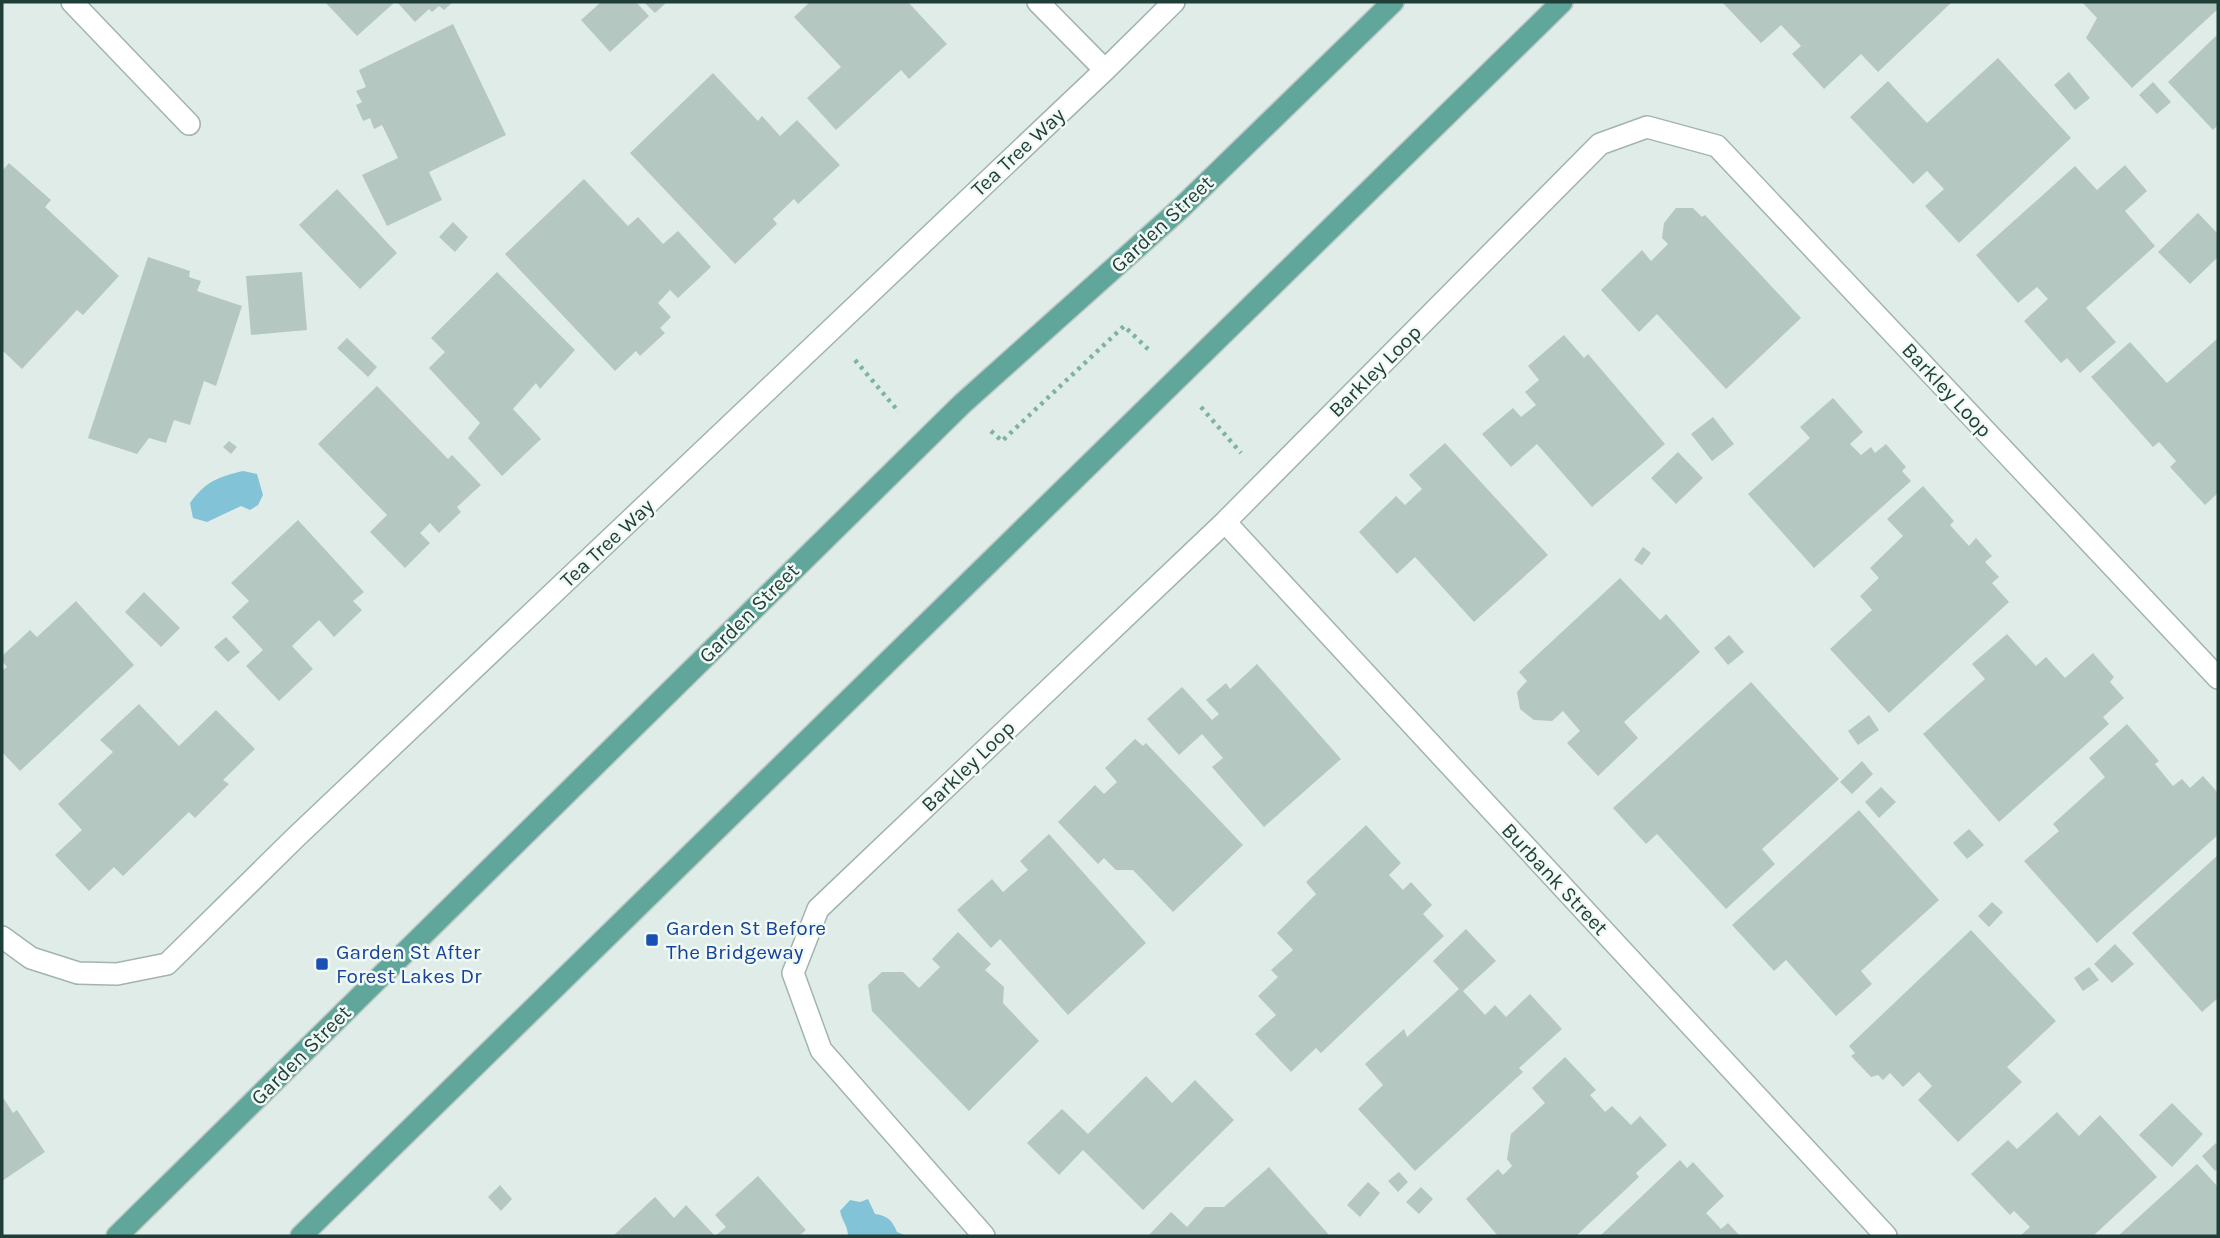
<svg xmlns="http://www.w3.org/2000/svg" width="2220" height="1238" viewBox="0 0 2220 1238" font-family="Karla,sans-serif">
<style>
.water{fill:#82c3d7}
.building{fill:#b5c7c1}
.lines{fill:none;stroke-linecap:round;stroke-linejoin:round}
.street-casing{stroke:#a2b4b0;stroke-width:24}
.primary-casing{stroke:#c0c9c7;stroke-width:24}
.path{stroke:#7db3a7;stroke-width:4.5;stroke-dasharray:3.5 5;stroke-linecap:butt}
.street{stroke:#fff;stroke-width:21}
.primary{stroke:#60a69a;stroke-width:21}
.transit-dot{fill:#1a4fb4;stroke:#f1f9f5;stroke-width:2.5}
.labels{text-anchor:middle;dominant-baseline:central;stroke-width:5;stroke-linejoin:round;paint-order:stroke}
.street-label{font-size:21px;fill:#1f3e38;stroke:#f1f9f5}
.transit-label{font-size:21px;fill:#164399;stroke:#f1f9f5;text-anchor:start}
</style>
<rect width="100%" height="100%" fill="#e0ece8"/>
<path class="water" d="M 243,471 L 257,474 L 263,495 L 258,505 L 250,510 L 241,506 L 207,522 L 193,518 L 190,503 C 206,481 218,477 243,471 Z
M 868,1199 L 875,1214 C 888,1216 892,1220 897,1232 L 907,1236 L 848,1236 C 848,1226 842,1221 840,1211 L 850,1200 L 860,1202 Z"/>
<path class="building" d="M 325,2 L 395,2 L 357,36 Z
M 397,2 L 453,2 L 444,10 L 439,6 L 432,12 L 429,9 L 415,22 Z
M 601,2 L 636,2 L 649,16 L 610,52 L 581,20 Z
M 644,2 L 667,2 L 655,13 Z
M 810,2 L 908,2 L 947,44 L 909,79 L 901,70 L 836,130 L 807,98 L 841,67 L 794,17 Z
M 1722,2 L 1952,2 L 1878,72 L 1861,54 L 1824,89 L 1792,54 L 1801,46 L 1781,25 L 1761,43 Z
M 2082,2 L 2218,2 L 2218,9 L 2132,88 L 2086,38 L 2097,18 Z
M 453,24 L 506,135 L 429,172 L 442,200 L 387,226 L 362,175 L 398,158 L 382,125 L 374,129 L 370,118 L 363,121 L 356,105 L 362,102 L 356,91 L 366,87 L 359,70 Z
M 2218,34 L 2218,125 L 2213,130 L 2168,82 Z
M 1998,58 L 2071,138 L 1959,243 L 1925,206 L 1944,189 L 1927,171 L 1913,184 L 1850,117 L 1888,81 L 1927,123 Z
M 2069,72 L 2090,98 L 2075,110 L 2054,85 Z
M 713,73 L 758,121 L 762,116 L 780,136 L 797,120 L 840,165 L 798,204 L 794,199 L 773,219 L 777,224 L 735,264 L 630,153 Z
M 2153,82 L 2171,102 L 2157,114 L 2139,95 Z
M 9,163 L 51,200 L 45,207 L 119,276 L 83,315 L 77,310 L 22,369 L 2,350 L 2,171 Z
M 2125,165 L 2147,191 L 2125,211 L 2155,246 L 2086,308 L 2116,342 L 2080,373 L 2067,358 L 2061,363 L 2024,321 L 2048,299 L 2037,287 L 2018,303 L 1976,255 L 2075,166 L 2097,190 Z
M 584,179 L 628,226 L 638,217 L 663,244 L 678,231 L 711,267 L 678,298 L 670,290 L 658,303 L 671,317 L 660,328 L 665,333 L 640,356 L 636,351 L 615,371 L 505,254 Z
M 337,189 L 397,253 L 360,289 L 299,225 Z
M 1676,208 L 1693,208 L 1702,217 L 1705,215 L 1801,318 L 1726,389 L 1657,314 L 1639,332 L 1601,290 L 1642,250 L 1651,261 L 1668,244 L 1662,238 L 1664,223 Z
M 2198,213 L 2218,234 L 2218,257 L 2190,284 L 2158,252 Z
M 453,222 L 468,237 L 455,252 L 439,237 Z
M 148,257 L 190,271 L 189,277 L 201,281 L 197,291 L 242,306 L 216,386 L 204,381 L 190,425 L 174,420 L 166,443 L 149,438 L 137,454 L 88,438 Z
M 302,272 L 307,330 L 251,335 L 246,276 Z
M 497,272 L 575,350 L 540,389 L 536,383 L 513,409 L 541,439 L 502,476 L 468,438 L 480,423 L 429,368 L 445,352 L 431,338 Z
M 1564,335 L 1584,358 L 1588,354 L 1665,444 L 1592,507 L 1537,444 L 1511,467 L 1482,434 L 1513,408 L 1521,417 L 1536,405 L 1525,392 L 1539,380 L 1528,366 Z
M 347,338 L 377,367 L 368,377 L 337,348 Z
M 2218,338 L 2218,493 L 2205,505 L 2170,467 L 2176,461 L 2159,442 L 2153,447 L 2091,377 L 2130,342 L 2167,383 Z
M 377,386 L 448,459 L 452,455 L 481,485 L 457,507 L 461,512 L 439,533 L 430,523 L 420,533 L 430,543 L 405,568 L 370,532 L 387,515 L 318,444 Z
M 1833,398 L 1863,432 L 1850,444 L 1861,455 L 1871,447 L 1875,453 L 1886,444 L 1906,467 L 1902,471 L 1911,481 L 1814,568 L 1748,494 L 1810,438 L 1800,427 Z
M 1713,417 L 1734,444 L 1712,461 L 1691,434 Z
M 229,441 L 237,447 L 231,454 L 223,447 Z
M 1445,443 L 1548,555 L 1474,622 L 1415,557 L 1397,574 L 1359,532 L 1396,496 L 1405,505 L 1422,489 L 1409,475 Z
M 1678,452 L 1703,478 L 1676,504 L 1651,478 Z
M 1923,486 L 1954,521 L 1950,525 L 1969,546 L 1976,538 L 1992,556 L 1985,562 L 1999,577 L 1992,583 L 2009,602 L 1889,713 L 1830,649 L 1872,610 L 1860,596 L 1879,578 L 1870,568 L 1903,536 L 1887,519 Z
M 298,520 L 364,592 L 353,601 L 362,610 L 334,637 L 319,620 L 292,646 L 313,669 L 279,701 L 246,666 L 263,650 L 232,617 L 249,601 L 231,583 Z
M 1643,547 L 1651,553 L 1642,565 L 1634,560 Z
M 1620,578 L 1660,620 L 1666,614 L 1700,652 L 1624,722 L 1638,738 L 1598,776 L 1567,743 L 1580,731 L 1563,711 L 1552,721 L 1534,720 L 1520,709 L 1517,692 L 1527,681 L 1519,672 Z
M 144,592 L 180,628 L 161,647 L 125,612 Z
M 76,601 L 134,665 L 20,771 L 2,752 L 2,671 L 7,667 L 2,661 L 2,656 L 30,630 L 37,637 Z
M 2007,634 L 2036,666 L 2046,657 L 2065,678 L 2093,653 L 2114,677 L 2110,682 L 2124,698 L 2103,717 L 2109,724 L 1999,822 L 1923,734 L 1985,679 L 1972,664 Z
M 1729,635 L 1744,652 L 1728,665 L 1714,648 Z
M 226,637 L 240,652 L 228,662 L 214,647 Z
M 1257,664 L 1341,759 L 1264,827 L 1212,767 L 1223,758 L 1202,734 L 1179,755 L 1147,719 L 1182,687 L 1212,720 L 1219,714 L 1206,700 L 1226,683 L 1230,689 Z
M 1751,682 L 1839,779 L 1762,849 L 1775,864 L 1726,909 L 1657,834 L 1646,844 L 1613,808 Z
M 139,704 L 179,746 L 216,710 L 255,749 L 223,780 L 229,784 L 195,818 L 189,812 L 123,876 L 114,867 L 89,891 L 55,855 L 82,830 L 58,804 L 113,752 L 100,740 Z
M 1869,715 L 1879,730 L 1858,745 L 1848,731 Z
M 2127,724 L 2159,761 L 2155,764 L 2173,786 L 2182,779 L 2190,788 L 2203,776 L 2218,793 L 2218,835 L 2097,943 L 2024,861 L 2059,831 L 2053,824 L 2105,777 L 2089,758 Z
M 1135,739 L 1143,746 L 1146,743 L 1243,845 L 1173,912 L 1133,870 L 1116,870 L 1104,858 L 1098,864 L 1058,822 L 1095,785 L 1104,794 L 1117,782 L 1105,768 Z
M 1862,761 L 1873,774 L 1852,794 L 1840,782 Z
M 1881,787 L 1896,802 L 1879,818 L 1865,802 Z
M 1859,810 L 1939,900 L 1861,971 L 1872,984 L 1836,1016 L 1786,960 L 1774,971 L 1732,925 Z
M 1366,825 L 1401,863 L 1389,875 L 1403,890 L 1411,882 L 1432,905 L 1423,914 L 1444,936 L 1321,1053 L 1316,1048 L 1291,1072 L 1255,1034 L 1276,1015 L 1258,996 L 1278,977 L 1271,970 L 1293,950 L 1277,933 L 1316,894 L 1306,882 Z
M 1969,829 L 1984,845 L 1967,859 L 1953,843 Z
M 1049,834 L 1146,943 L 1068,1015 L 1000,939 L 991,948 L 957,910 L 992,879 L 1003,892 L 1028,870 L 1020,861 Z
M 2218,855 L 2218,998 L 2202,1012 L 2132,933 Z
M 1992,902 L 2003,912 L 1989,927 L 1978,916 Z
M 1466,929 L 1496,961 L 1463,991 L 1485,1015 L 1495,1005 L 1506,1017 L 1530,994 L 1562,1029 L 1519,1068 L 1523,1072 L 1415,1171 L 1358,1109 L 1383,1085 L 1365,1064 L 1404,1029 L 1407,1037 L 1459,989 L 1433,961 Z
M 1971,930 L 2056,1021 L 2007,1067 L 2022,1082 L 1958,1142 L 1918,1100 L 1932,1086 L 1919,1072 L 1903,1087 L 1890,1073 L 1883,1080 L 1878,1075 L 1871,1077 L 1851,1056 L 1855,1053 L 1849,1046 Z
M 958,932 L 991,964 L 985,970 L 1004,987 L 1003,1003 L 1039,1041 L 969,1111 L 872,1011 L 868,985 L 882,972 L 903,972 L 919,988 L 940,967 L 932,959 Z
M 2115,944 L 2134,964 L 2112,983 L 2094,964 Z
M 2089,967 L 2099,980 L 2083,991 L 2074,978 Z
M 1565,1057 L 1596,1090 L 1590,1095 L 1605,1112 L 1612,1106 L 1631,1125 L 1640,1116 L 1667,1145 L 1636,1173 L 1639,1177 L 1576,1236 L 1498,1236 L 1466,1199 L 1498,1169 L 1503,1175 L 1512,1166 L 1507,1159 L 1511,1134 L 1545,1103 L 1532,1088 Z
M 1146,1076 L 1172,1103 L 1195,1080 L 1234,1120 L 1143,1210 L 1083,1150 L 1059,1175 L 1027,1143 L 1062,1109 L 1088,1134 Z
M 2,1096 L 13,1113 L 17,1110 L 45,1152 L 2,1181 Z
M 2172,1103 L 2203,1134 L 2172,1167 L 2139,1135 Z
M 2057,1112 L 2079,1136 L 2100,1115 L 2157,1177 L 2093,1236 L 2020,1236 L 2030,1227 L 2014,1211 L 2010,1215 L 1971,1174 L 2008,1140 L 2017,1149 Z
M 2216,1143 L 2218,1146 L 2218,1168 L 2215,1171 L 2202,1156 Z
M 1680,1160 L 1687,1168 L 1693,1162 L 1724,1196 L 1706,1213 L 1721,1229 L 1728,1223 L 1740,1236 L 1600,1236 Z
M 2197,1164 L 2218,1187 L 2218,1236 L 2118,1236 Z
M 1269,1167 L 1330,1236 L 1148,1236 L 1171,1212 L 1187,1227 L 1205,1207 L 1224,1207 Z
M 1399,1172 L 1408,1182 L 1398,1192 L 1388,1181 Z
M 758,1176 L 806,1230 L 799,1236 L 715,1236 L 726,1227 L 715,1215 Z
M 1368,1182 L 1380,1193 L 1360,1217 L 1347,1205 Z
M 500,1185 L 512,1199 L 501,1211 L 488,1197 Z
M 1421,1187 L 1433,1199 L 1419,1214 L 1406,1202 Z
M 655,1197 L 674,1218 L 686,1205 L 715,1236 L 613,1236 Z"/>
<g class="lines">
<g class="street-casing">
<path id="street" d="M 72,2 L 189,124
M 1038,2 L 1105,70
M 1225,522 L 1886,1236
M 2,937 L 31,958 L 78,973 L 117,974 L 167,964 L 296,837 L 1105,70 L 1174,2
M 984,1236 L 821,1050 L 793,973 L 818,909 L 1225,522 L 1600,144 L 1647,127 L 1717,146 L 2218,678"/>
</g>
<g class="primary-casing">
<path id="primary" d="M 117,1236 L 962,404 L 1181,208 L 1393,2
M 301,1236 L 1562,2"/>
</g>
<path class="path" d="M 855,360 L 899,412
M 1201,407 L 1241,453
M 991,431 L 1002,441 L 1124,326 L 1150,351"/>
<use href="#street" class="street"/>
<use href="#primary" class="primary"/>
</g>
<g class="transit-dot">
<rect x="645" y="933" width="14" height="14" rx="3.5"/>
<rect x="315" y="957" width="14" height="14" rx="3.5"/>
</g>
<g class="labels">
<g class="street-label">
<text transform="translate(1018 152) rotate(-43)">Tea Tree Way</text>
<text transform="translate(1162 224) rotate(-43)">Garden Street</text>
<text transform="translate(1375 371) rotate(-45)">Barkley Loop</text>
<text transform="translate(1947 390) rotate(47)">Barkley Loop</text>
<text transform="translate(607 543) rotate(-43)">Tea Tree Way</text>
<text transform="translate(749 613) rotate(-45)">Garden Street</text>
<text transform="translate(968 766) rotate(-44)">Barkley Loop</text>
<text transform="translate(1555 879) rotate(47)">Burbank Street</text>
<text transform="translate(301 1055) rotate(-45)">Garden Street</text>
</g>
<g class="transit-label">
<text x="666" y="928">Garden St Before<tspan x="666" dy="24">The Bridgeway</tspan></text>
<text x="336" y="952">Garden St After<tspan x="336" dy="24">Forest Lakes Dr</tspan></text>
</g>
</g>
<rect width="2220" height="1238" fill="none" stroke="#1f3e38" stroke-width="7"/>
</svg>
